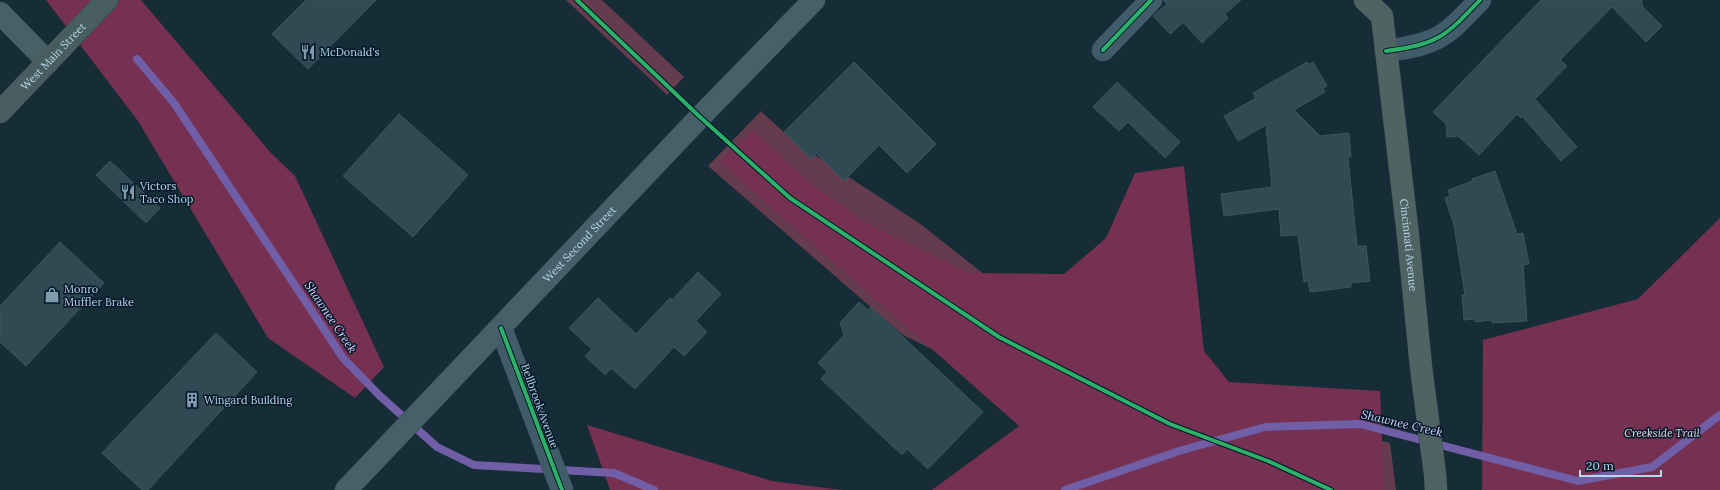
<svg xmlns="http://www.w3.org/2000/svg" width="1720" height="490" viewBox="0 0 1720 490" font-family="Lora,serif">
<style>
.green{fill:#653c4e}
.forest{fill:#753052}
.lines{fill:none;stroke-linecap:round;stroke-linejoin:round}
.stream{stroke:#705ea7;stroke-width:8}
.building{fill:#314952;stroke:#39565f}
.minor-casing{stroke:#354852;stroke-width:23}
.tertiary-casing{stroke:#354852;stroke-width:23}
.secondary-casing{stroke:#354852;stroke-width:23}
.primary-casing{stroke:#354852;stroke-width:23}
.trunk-casing{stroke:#354852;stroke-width:23}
.minor{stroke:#405c69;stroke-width:22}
.tertiary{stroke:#405c69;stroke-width:22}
.secondary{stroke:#465f68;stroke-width:22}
.primary{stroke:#475d60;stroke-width:22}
.trunk{stroke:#4f6462;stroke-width:22}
.cycleway-casing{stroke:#001827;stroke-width:6}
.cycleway{stroke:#2db169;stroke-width:4}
.labels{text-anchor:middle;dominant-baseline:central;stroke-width:3;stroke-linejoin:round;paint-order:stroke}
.poi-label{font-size:11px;fill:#b6d8ed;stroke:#001827;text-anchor:start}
.street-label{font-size:11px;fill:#b6d8ed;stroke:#001827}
.park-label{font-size:11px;font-style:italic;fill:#f3dae3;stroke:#001827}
.water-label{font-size:12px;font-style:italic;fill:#d9d0fb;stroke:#001827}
</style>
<rect width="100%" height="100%" fill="#162c37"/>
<path class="green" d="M 566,0 L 602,0 L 684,77 L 667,95 Z
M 761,111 L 792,140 L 919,223 L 1018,301 L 1356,435 L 1390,443 L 1396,490 L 1227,490 L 1181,470 L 903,335 L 708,166 Z"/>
<path class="forest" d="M 46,0 L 141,0 L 271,153 L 295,176 L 384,367 L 355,398 L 268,338 L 138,121 Z
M 753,131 L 810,183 L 866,223 L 968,273 L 1064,274 L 1106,238 L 1135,173 L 1184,166 L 1204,351 L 1229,382 L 1380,391 L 1384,490 L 932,490 L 1019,426 L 720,162 Z
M 1720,218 L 1720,490 L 1482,490 L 1483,340 L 1638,299 Z
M 587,425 L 772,481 L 842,490 L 610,490 Z"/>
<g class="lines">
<path class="stream" d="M 137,59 L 174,103 L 343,358 L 379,395 L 437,447 L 474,465 L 614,473 L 654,490
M 1065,490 L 1179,451 L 1265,427 L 1360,424 L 1578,481 L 1652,467 L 1720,415"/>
</g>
<path class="building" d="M 306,0 L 376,0 L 308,69 L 272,34 Z
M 1163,0 L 1241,0 L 1225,14 L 1228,18 L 1202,43 L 1183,22 L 1171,34 L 1170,32 L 1169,33 L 1153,16 L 1167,4 Z
M 1541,0 L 1642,0 L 1642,6 L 1662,26 L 1646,42 L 1612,7 L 1560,60 L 1567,66 L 1535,99 L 1577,147 L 1561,161 L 1522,116 L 1521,118 L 1517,114 L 1479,155 L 1458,136 L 1447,137 L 1446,124 L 1433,112 Z
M 854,62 L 936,144 L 907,173 L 879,145 L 844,181 L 816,153 L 811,159 L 784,132 Z
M 1307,62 L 1308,65 L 1313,62 L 1327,86 L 1323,88 L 1325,92 L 1294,110 L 1320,136 L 1349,133 L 1351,157 L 1348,157 L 1357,246 L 1366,246 L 1370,281 L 1351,283 L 1351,287 L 1310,292 L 1308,281 L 1304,282 L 1298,235 L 1281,236 L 1279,209 L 1224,216 L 1221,194 L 1272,187 L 1266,125 L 1238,141 L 1224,116 L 1256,98 L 1253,93 Z
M 1117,82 L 1180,142 L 1165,158 L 1128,122 L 1119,131 L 1093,107 Z
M 399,114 L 468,175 L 413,237 L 343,176 Z
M 110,161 L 160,208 L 146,223 L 96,175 Z
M 1495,171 L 1517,234 L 1523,233 L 1529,264 L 1523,265 L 1527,321 L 1492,323 L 1492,320 L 1475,322 L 1475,319 L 1464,320 L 1462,295 L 1465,295 L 1454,225 L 1445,198 L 1450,196 L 1448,190 L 1473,181 L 1472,179 Z
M 60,242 L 104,283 L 26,366 L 0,342 L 0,306 Z
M 698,272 L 721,294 L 696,321 L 707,332 L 684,356 L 674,347 L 635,389 L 611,368 L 605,375 L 585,356 L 592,349 L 569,328 L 598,298 L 636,334 L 670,298 L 672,300 Z
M 859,302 L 868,310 L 871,307 L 983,412 L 928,469 L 907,449 L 902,455 L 821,379 L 827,372 L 818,363 L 844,335 L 840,323 Z
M 216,333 L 257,372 L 148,490 L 142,490 L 102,453 Z"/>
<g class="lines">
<g class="minor-casing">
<path id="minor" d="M 1103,50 L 1151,0
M 1386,51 C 1438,44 1445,37 1480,0"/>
</g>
<g class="tertiary-casing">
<path id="tertiary" d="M 501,328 L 562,490"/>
</g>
<g class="secondary-casing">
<g id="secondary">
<path d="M 0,13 L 48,62"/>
<path id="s1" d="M 346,490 L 700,117 L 814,0"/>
</g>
</g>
<g class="primary-casing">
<g id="primary">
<path id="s2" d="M 0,112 L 107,0"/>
</g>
</g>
<g class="trunk-casing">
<g id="trunk">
<path id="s3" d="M 1365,0 L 1382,16 L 1408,235 L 1421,367 L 1435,474 L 1436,490"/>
</g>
</g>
<use href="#minor" class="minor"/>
<use href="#tertiary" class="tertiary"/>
<use href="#secondary" class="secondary"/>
<use href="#primary" class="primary"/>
<use href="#trunk" class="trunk"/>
<g class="cycleway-casing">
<path id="cycleway" d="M 577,0 L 700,117 L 790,198 L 999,337 L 1170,424 L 1268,461 L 1331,490
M 1103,50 L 1151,0
M 1386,51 C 1438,44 1445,37 1480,0
M 501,328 L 562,490"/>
</g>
<use href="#cycleway" class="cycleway"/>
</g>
<defs>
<g id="restaurant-bare" transform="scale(1.2)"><path d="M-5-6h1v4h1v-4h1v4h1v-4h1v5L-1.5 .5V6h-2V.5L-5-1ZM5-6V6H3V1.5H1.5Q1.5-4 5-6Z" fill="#7e9cad" stroke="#001827" stroke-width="2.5" paint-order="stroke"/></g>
<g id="shop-bare" transform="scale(1.2)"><path d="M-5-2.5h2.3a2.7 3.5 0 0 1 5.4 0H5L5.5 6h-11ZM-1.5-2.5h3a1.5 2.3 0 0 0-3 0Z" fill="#7e9cad" stroke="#001827" stroke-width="2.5" paint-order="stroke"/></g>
<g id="building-bare" transform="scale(1.2)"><path d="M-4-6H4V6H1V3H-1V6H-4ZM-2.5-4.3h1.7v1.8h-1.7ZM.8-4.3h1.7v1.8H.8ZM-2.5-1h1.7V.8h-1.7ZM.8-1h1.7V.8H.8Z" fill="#7e9cad" stroke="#001827" stroke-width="2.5" paint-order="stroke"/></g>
</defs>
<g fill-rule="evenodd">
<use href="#restaurant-bare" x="308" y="52"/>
<use href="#restaurant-bare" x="128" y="192"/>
<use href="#shop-bare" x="52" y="295"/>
<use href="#building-bare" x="192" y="400"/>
</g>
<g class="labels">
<g class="poi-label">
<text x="320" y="52">McDonald's</text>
<text x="140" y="186">Victors<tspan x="140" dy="13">Taco Shop</tspan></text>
<text x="64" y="289">Monro<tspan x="64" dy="13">Muffler Brake</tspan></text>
<text x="204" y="400">Wingard Building</text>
</g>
<g class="street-label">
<text stroke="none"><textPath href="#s2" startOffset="77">West Main Street</textPath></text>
<text stroke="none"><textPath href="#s1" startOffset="339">West Second Street</textPath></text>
<text stroke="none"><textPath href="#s3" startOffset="254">Cincinnati Avenue</textPath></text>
<text transform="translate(540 406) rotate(70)">Bellbrook Avenue</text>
</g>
<g class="park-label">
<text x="1662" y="433">Creekside Trail</text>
</g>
<g class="water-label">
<text transform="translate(331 317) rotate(56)">Shawnee Creek</text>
<text transform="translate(1402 423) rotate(13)">Shawnee Creek</text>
</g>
</g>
<path d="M1580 470v6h81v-6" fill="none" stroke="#b6d8ed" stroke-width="2"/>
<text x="1586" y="470" font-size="12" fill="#b6d8ed" stroke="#001827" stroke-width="3" paint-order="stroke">20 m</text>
</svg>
